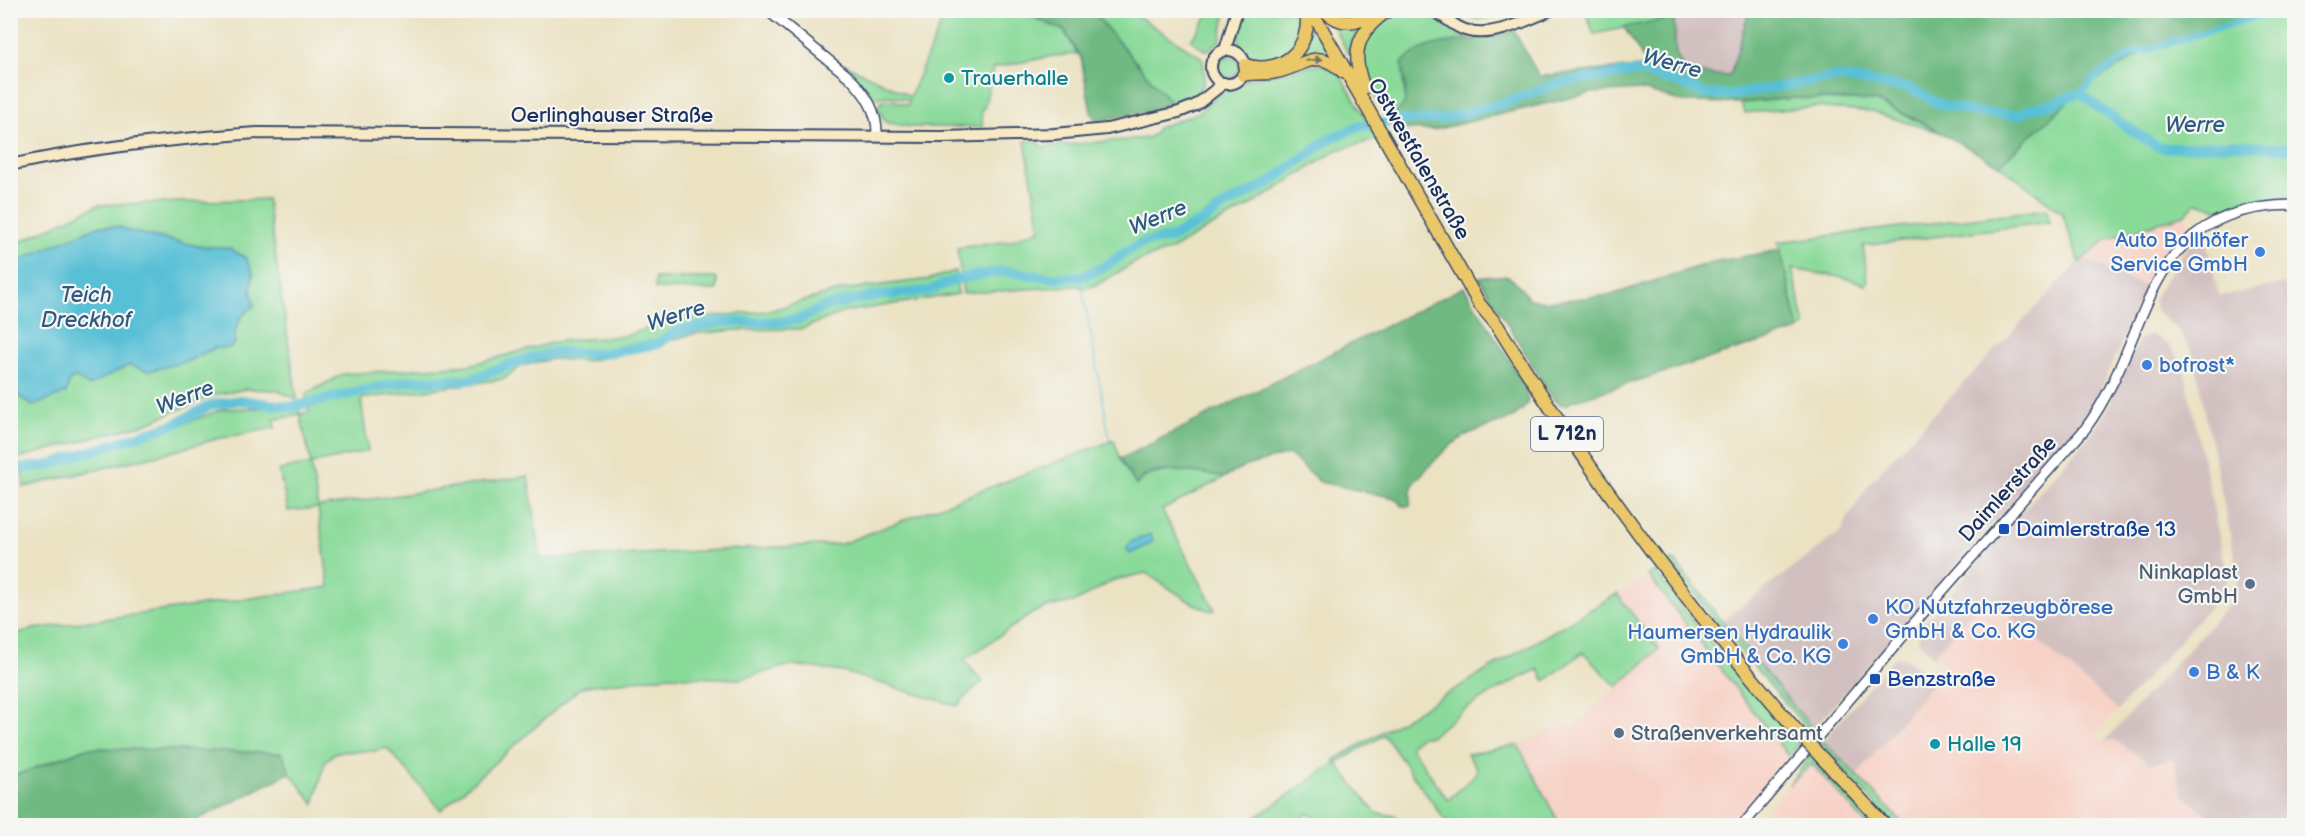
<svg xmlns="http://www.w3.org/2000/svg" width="2305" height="836" viewBox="0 0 2305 836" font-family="'Balsamiq Sans',sans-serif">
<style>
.built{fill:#f7d1c6}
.industrial{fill:#d2bfbf}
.green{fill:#8ada9a;stroke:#52847c;stroke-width:1.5}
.forest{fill:#6fba82;stroke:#457470;stroke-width:1.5}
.water{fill:#58c0d6;stroke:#3a789a;stroke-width:1.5}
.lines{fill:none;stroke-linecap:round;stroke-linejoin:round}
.stream{stroke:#58c0d6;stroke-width:1.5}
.canal{stroke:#58c0d6;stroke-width:7}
.river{stroke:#58c0d6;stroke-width:10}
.tertiary-casing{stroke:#3a4a6d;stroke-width:12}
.secondary-casing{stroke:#3a4a6d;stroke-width:14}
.primary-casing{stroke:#3a4a6d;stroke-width:15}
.tertiary{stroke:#fff;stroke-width:9}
.secondary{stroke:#f7e9c3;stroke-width:10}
.primary{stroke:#eac769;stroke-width:12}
.primary-bridge-casing{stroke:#3a4a6d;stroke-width:15;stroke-linecap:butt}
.primary-bridge{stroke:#eac769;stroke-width:12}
.oneway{fill:#787363}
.culture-dot{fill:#0f9aa8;stroke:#f6f6f2;stroke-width:2}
.shop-dot{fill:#3f7fe0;stroke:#f6f6f2;stroke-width:2}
.transit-dot{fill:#1a4fb4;stroke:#f6f6f2;stroke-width:2}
.service-dot{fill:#5c6f8a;stroke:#f6f6f2;stroke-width:2}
.labels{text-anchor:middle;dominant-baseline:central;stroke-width:4.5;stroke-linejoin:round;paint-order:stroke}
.shield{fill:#f6f6f2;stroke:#5d6b8a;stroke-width:1.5}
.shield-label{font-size:20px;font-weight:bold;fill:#1b2f5e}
.culture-label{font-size:21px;fill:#0d838f;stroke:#f6f6f2;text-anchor:start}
.street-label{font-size:21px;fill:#1b2f5e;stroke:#f6f6f2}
.shop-label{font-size:21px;fill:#366cbe;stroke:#f6f6f2;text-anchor:start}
.transit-label{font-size:21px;fill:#164399;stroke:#f6f6f2;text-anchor:start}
.service-label{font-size:21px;fill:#4e5e75;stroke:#f6f6f2;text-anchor:end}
.water-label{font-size:22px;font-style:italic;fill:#2d5a82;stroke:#f6f6f2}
</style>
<rect width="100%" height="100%" fill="#f6f6f2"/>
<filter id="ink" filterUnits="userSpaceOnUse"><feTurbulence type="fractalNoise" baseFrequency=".0167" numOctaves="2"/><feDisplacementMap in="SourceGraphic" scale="12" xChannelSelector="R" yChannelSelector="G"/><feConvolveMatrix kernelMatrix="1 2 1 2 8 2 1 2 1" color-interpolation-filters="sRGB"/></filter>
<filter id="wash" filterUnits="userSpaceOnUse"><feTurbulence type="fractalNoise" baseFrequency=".008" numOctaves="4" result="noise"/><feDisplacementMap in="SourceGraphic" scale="24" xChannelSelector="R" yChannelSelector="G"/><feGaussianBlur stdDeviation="1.35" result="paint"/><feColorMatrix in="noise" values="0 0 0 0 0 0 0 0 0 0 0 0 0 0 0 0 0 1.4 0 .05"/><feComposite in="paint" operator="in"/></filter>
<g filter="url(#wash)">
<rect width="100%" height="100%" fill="#ebe2c2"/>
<path class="built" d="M 2184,215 L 2192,226 L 2173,243 L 2163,256 L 2146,287 L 2083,258 L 2107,239 Z
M 1648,575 L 1788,756 L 1730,825 L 1560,826 L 1518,745 L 1560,726 L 1572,727 L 1659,649 L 1617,594 Z
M 1986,594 L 2118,710 L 2096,735 L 2104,742 L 2115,740 L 2149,764 L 2174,759 L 2182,794 L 2220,825 L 1905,825 L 1856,777 L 1946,667 L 1933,656 Z
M 1812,764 L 1867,825 L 1754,826 L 1789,785 Z"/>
<path class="industrial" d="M 1672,11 L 1749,11 L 1730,76 L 1686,73 L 1676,54 Z
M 2204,232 L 2219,296 L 2294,282 L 2294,822 L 2291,826 L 2220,825 L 2182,794 L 2174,759 L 2150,764 L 2115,740 L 2104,742 L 2230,603 L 2239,578 L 2193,353 L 2180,332 L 2155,310 L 2154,302 L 2158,291 L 2186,248 Z
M 2083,258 L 2146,287 L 2096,401 L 2088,414 L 2041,468 L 1813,729 L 1722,621 L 1843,530 L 1848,517 L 1870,483 L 1893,457 Z
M 2152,335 L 2169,345 L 2183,364 L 2227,574 L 2227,582 L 2220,595 L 2118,710 L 1986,595 L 1933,656 L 1918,641 L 1920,628 L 2090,435 L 2106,413 L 2139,339 Z
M 1897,657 L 1907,660 L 1936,679 L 1856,777 L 1823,741 L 1893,659 Z"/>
<path class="green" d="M 947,10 L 1019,11 L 1064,31 L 1077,54 L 1053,56 L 993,68 L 984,109 L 981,109 L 983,127 L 911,127 L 885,122 L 878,107 L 881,102 L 891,100 L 908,105 L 909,100 L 890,96 L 875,98 L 844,64 L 910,96 Z
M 1092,11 L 1130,11 L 1201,57 C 1205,62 1203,64 1204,70 C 1208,91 1189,99 1172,104 Z
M 1211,11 L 1226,11 L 1220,41 L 1206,51 L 1191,40 Z
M 1244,11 L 1300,11 C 1309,43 1280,69 1249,60 C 1236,44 1235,30 1244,11 Z
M 1397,11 C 1404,11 1420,10 1425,13 C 1453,27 1452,41 1489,39 L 1441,43 L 1403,82 C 1407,101 1408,109 1388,117 C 1380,104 1370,90 1365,76 C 1355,49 1373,22 1397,11 Z
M 1451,11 L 1499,11 L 1502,14 L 1479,20 Z
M 1585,11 L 1672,11 L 1674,18 L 1594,34 Z
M 2259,11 L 2294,11 L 2294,195 L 2222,210 L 2197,202 L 2184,215 L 2107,239 L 2079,262 L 2062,213 L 1999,165 L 2084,87 L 2141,54 L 2260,15 Z
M 1331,22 L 1367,24 L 1358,31 L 1348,53 Z
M 1313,26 L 1331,56 L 1296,60 L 1312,27 Z
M1217 67a11 11 0 1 1 22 0a11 11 0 1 1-22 0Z
M 1322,64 L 1339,73 L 1378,139 L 1337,150 L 1250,206 L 1208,228 L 1173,249 L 1136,262 L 1096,285 L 1083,289 L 1079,286 L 963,293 L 957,248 L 1010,241 L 1040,229 L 1025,141 L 1036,140 L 1042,147 L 1147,138 L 1155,134 L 1157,128 L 1198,113 L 1225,88 L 1235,87 L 1247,79 Z
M 1793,98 L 1875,101 L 1942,133 L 1872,112 L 1815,107 L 1745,113 L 1740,103 Z
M 267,199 L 297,399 L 276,390 L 246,389 L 214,395 L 145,424 L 11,460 L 10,390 L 33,406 L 70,379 L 112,373 L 129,365 L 148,371 L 188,361 L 214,348 L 230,348 L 235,343 C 234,324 239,317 254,306 L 251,292 L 253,273 L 246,258 L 229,248 L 198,246 L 128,231 L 120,227 L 98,226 L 11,264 L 11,246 L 98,205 Z
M 2047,209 L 2049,222 L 1863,246 L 1868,282 L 1866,285 L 1851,279 L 1792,269 L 1805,326 L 1799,330 L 1778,242 Z
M 955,271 L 958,294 L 844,312 L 802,329 L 738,330 L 693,334 L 619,355 L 585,361 L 552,359 L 521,366 L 504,379 L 361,399 L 368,451 L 311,464 L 318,507 L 528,476 L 541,559 L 841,544 L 1114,440 L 1120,459 L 1136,485 C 1154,464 1200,472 1225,477 L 1162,510 L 1215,610 L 1211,611 L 1192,603 L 1146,573 L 1114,580 L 1077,601 L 1048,607 L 1033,613 L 964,660 L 983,682 L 972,690 L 957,706 L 843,672 L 792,665 L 740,679 L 668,676 L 586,686 L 580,688 L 441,810 L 387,748 L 375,751 L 336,752 L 325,762 L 314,804 L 290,773 L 281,753 L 87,748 L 11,777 L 11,636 L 33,629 L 329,587 L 318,508 L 288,511 L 279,470 L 311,464 L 300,414 L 274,420 L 275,428 L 216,439 L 175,451 L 24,487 L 22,471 L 157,434 L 223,409 L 279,407 L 298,410 L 301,414 L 309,412 L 306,394 L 343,374 L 469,365 L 559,341 L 624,336 L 675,320 L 768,311 L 842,290 L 930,279 Z
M 655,278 L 717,278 L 717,290 L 655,289 Z
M 1674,560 L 1722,621 L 1813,729 L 1810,732 L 1718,624 L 1670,562 Z
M 1655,571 L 1699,629 L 1799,744 L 1788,756 L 1648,575 Z
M 1617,594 L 1659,649 L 1617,687 L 1583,652 L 1545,681 L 1538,669 L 1495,691 L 1462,711 L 1431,736 L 1422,736 L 1410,746 L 1448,800 L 1477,773 L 1476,766 L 1467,754 L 1518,745 L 1560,825 L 1547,821 L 1528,826 L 1447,823 L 1384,735 L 1336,763 L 1376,813 L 1396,816 L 1405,825 L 1332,825 L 1306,813 L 1300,825 L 1245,825 L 1335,763 L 1334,760 Z
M 1823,741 L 1905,825 L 1895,825 L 1820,744 Z
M 1810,756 L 1870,820 L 1876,825 L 1867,825 L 1812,764 L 1789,785 Z"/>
<path class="forest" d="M 2259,10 L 2260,15 L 2141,54 L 2084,87 L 1999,165 L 1922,122 L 1875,101 L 1793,98 L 1740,103 L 1684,102 L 1642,90 L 1591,93 L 1434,130 L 1395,129 L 1389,116 C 1415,107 1403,85 1402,63 C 1429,34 1478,44 1514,31 L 1539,76 L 1648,66 L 1624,27 L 1674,18 L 1676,54 L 1686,73 L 1730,76 L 1749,11 Z
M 1019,11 L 1092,11 L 1172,104 L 1145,112 L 1096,121 L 1091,112 L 1081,58 L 1065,31 Z
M 1780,250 L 1799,330 L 1569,402 L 1568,405 L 1559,404 L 1554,400 L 1479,278 C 1511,272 1511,276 1529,299 L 1545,302 L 1611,295 L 1712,262 Z
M 1464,287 L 1526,387 L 1528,402 L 1523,409 L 1512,418 L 1468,434 L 1447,448 L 1415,481 L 1411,490 L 1410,506 L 1402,506 L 1395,498 L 1320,482 L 1289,454 L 1246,466 L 1225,477 C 1202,473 1168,467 1146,475 C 1141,477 1139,482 1136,485 L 1120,459 Z
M 87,748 L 282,753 L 290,773 L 187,825 L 11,825 L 11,777 Z"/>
<path class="water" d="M 98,226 L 120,227 L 128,231 L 198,246 L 229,248 L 246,258 L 253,273 L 251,292 L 254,306 C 239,317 234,324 235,343 L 230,348 L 214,348 L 188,361 L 148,371 L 129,365 L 88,386 L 77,378 L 70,379 L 66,393 L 33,406 L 11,390 L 11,264 Z
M 1151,534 L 1153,540 L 1150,544 L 1130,554 L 1127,549 L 1130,542 Z"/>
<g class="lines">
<path class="stream" d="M 1080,277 L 1082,285
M 1083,292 L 1110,440"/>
<path class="canal" d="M 2081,93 L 2094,78 L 2132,54 L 2278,10"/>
<path class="river" d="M 10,469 L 45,466 L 175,424 L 211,405 L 240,400 L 291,407 L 407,381 L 469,380 L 517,362 L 554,352 L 599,354 L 657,344 L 678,331 L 720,322 L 781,322 L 799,319 L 826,306 L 875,296 L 929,291 L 957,279 L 1003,271 L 1053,278 L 1080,277 L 1102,268 L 1132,248 L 1145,242 L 1171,238 L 1206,219 L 1224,206 L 1269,183 L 1329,139 L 1360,126 L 1406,120 L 1441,119 L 1501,104 L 1560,83 L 1638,71 L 1682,84 L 1705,94 L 1731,95 L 1836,77 L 1910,88 L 1937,103 L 1973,112 L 2018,115 L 2032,108 L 2052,104 L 2073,95 L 2081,93 L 2099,108 L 2156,146 L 2167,148 L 2234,144 L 2294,149"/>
</g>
</g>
<g filter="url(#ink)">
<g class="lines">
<g class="tertiary-casing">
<path id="tertiary" d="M 767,10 L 849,77 C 866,94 878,112 877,136
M 1742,826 L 1915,622 L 2085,429 C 2156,333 2138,206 2294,205"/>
</g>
<g class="secondary-casing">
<path id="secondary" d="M 1433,10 C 1444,16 1453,26 1465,30 C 1493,39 1526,20 1551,10
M 1225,50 L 1237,10
M1211 67a17 17 0 1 1 34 0a17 17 0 1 1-34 0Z
M 10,165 C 92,147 174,139 257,133 L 941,137 L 1054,134 L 1107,129 L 1179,112 L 1196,105 L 1224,83"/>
</g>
<g class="primary-casing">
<path id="primary" d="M 1311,10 L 1480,305 L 1497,325 C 1586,468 1686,604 1797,731
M 1324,10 C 1342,28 1358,23 1377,11
M 1245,65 C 1282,76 1313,48 1306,10
M 1243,75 C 1254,72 1265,75 1276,72 C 1304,67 1316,46 1343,72
M 1364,88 C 1350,52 1357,31 1389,10
M 1822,758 L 1886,826"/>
</g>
<use href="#tertiary" class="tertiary"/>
<use href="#secondary" class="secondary"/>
<use href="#primary" class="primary"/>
<g class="primary-bridge-casing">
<path id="primary-bridge" d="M 1797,731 L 1822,758"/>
</g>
<use href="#primary-bridge" class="primary-bridge"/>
</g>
<defs><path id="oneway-solid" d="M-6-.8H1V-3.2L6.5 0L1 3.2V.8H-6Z" transform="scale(1.5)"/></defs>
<use class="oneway" href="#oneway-solid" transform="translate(1314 60) rotate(-4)"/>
</g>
<g class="culture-dot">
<circle cx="949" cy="78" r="6"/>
<circle cx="1935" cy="744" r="6"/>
</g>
<g class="shop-dot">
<circle cx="2260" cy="252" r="6"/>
<circle cx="2147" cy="365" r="6"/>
<circle cx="1873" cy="619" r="6"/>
<circle cx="1843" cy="644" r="6"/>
<circle cx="2194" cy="672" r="6"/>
</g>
<g class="transit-dot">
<rect x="1998" y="523" width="12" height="12" rx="3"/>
<rect x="1869" y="673" width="12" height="12" rx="3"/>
</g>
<g class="service-dot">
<circle cx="2250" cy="584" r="6"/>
<circle cx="1619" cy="733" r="6"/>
</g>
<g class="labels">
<rect class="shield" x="1531" y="417" width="72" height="34" rx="4.5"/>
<g class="shield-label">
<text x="1567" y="434">L 712n</text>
</g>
<g class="culture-label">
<text x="961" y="78">Trauerhalle</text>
<text x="1947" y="744">Halle 19</text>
</g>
<g class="street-label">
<text x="612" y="115">Oerlinghauser Straße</text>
<text transform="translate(1419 159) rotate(60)">Ostwestfalenstraße</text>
<text transform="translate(2008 489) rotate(-48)">Daimlerstraße</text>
</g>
<g class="shop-label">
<text x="2248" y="240" text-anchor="end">Auto Bollhöfer<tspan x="2248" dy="24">Service GmbH</tspan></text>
<text x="2159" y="365">bofrost*</text>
<text x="1885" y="607">KO Nutzfahrzeugbörese<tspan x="1885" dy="24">GmbH &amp; Co. KG</tspan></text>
<text x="1831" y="632" text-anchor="end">Haumersen Hydraulik<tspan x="1831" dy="24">GmbH &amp; Co. KG</tspan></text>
<text x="2206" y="672">B &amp; K</text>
</g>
<g class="transit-label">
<text x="2016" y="529">Daimlerstraße 13</text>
<text x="1887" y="679">Benzstraße</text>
</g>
<g class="service-label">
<text x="2238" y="572">Ninkaplast<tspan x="2238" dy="24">GmbH</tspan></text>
<text x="1631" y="733" text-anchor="start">Straßenverkehrsamt</text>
</g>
<g class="water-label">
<text transform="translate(1672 64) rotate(15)">Werre</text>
<text x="2195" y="125">Werre</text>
<text transform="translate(1158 218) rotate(-22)">Werre</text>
<text x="86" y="295">Teich<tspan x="86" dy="25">Dreckhof</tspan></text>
<text transform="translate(676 316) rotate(-17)">Werre</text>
<text transform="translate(185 398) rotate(-21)">Werre</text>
</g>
</g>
<rect width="2305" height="836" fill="none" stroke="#f6f6f2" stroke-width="36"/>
</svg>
